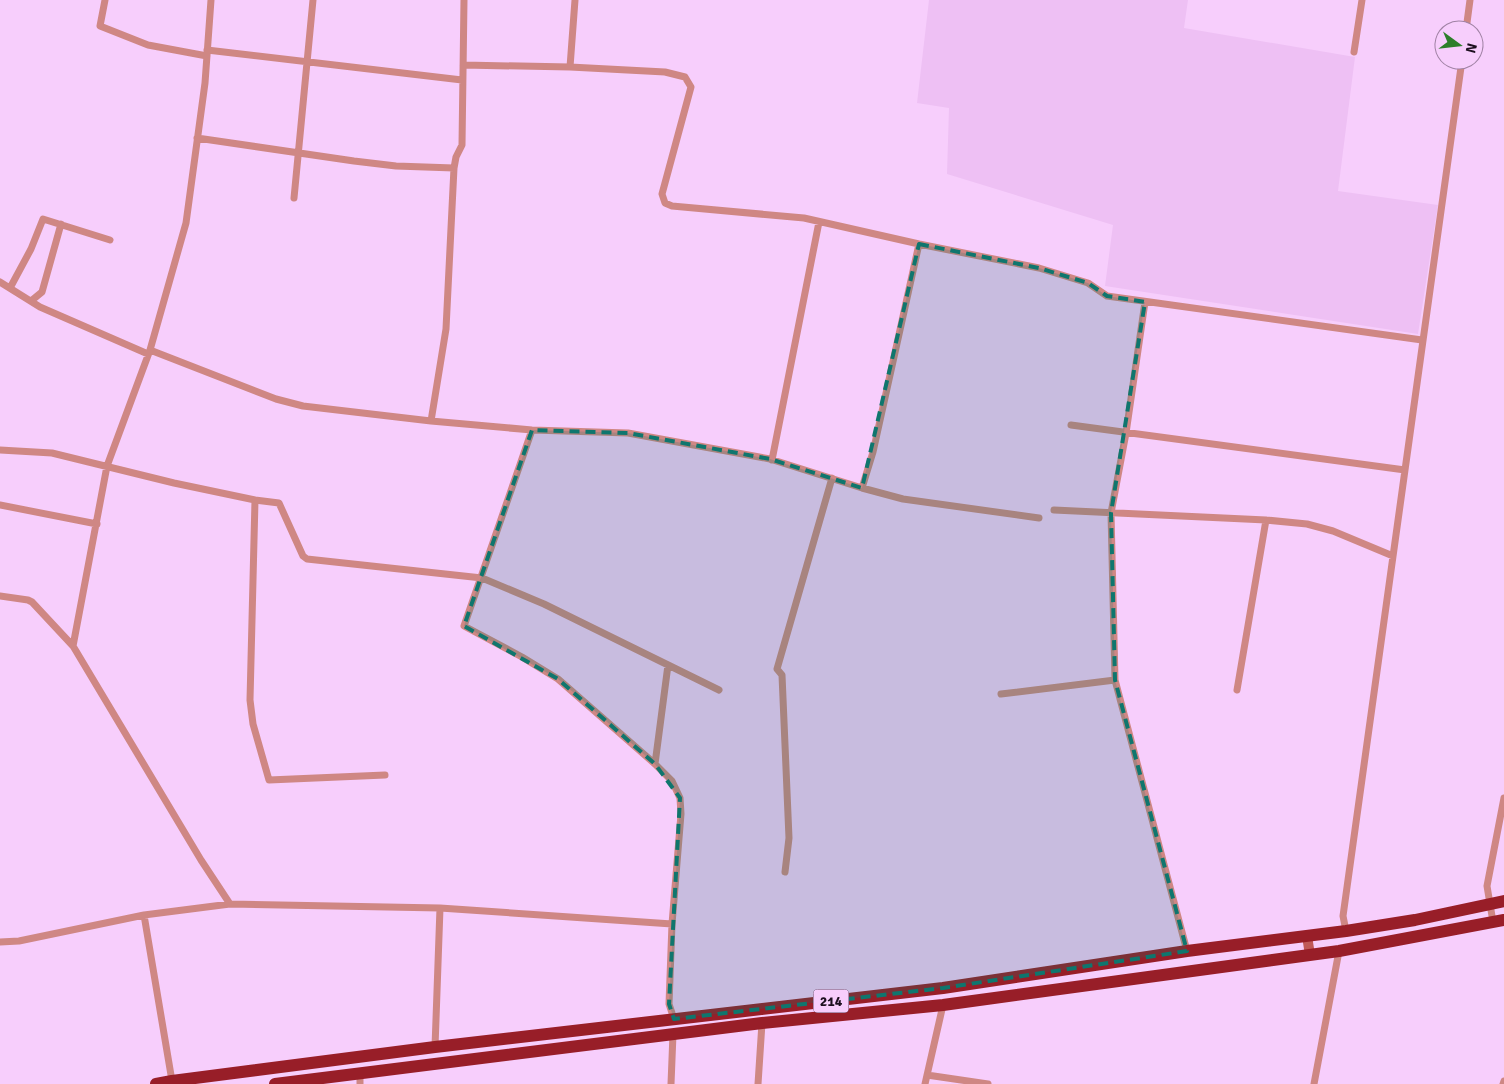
<svg xmlns="http://www.w3.org/2000/svg" width="1504" height="1084" viewBox="0 0 1504 1084" font-family="Signika,sans-serif">
<style>
.built{fill:#eec0f4}
.lines{fill:none;stroke-linecap:round;stroke-linejoin:round}
.street{stroke:#cf8784;stroke-width:7}
.secondary{stroke:#c05958;stroke-width:10}
.highway{stroke:#981e28;stroke-width:12}
.marked{fill:#0f766e;fill-opacity:0.2;stroke:#0f766e;stroke-width:4;stroke-dasharray:10 6;stroke-linejoin:round}
.labels{text-anchor:middle;dominant-baseline:central;stroke-width:5;stroke-linejoin:round;paint-order:stroke}
.shield{fill:#f7cefc;stroke:#5e4861;stroke-width:1}
.shield-label{font-size:14px;font-weight:bold;fill:#1d0f1f}
</style>
<rect width="100%" height="100%" fill="#f7cefc"/>
<path class="built" d="M 929,0 L 1188,0 L 1184,28 L 1355,57 L 1338,191 L 1438,205 L 1418,334 L 1105,286 L 1113,225 L 947,174 L 949,108 L 917,103 Z"/>
<g class="lines">
<path class="street" d="M 105,0 L 100,26 L 148,45 L 207,56
M 1466,30 L 1470,0
M 207,50 L 462,80
M 1354,52 L 1362,0
M 463,65 L 570,67 L 575,0
M 570,67 L 665,72 L 685,77 L 691,87 L 662,194 L 665,203 L 672,206 L 804,218 L 919,244 L 1039,268 L 1088,283 L 1107,296 L 1422,340
M 197,138 L 354,161 L 396,166 L 454,168
M 294,198 L 313,0
M 0,282 L 40,307 L 148,354
M 10,288 L 31,249 L 43,219 L 110,240
M 31,301 L 42,292 L 61,224
M 1145,302 L 1126,433 L 1111,513 L 1115,680 L 1187,951
M 150,350 L 276,399 L 303,406 L 431,421 L 532,430 L 628,433 L 770,459 L 862,488 L 903,499 L 1039,518
M 431,421 L 446,329 L 454,168 L 456,157 L 462,145 L 464,0
M 1071,425 L 1405,470
M 532,430 L 464,626 L 522,657 L 558,679 L 655,764 L 672,781 L 680,798 L 681,814 L 672,924 L 669,1004 L 674,1019
M 0,450 L 52,453 L 174,483 L 255,500 L 250,700 L 253,724 L 269,780 L 385,775
M 772,460 L 819,222
M 862,488 L 873,452 L 919,244
M 255,500 L 279,503 L 303,556 L 307,559 L 482,578 L 544,604 L 719,690
M 0,505 L 97,524
M 1054,510 L 1266,520 L 1307,524 L 1333,531 L 1393,556
M 0,596 L 28,600 L 32,602 L 73,646 L 201,860 L 230,904
M 73,646 L 107,466 L 150,350 L 186,223 L 205,83 L 211,0
M 1237,690 L 1266,520
M 1001,694 L 1115,680
M 655,764 L 668,665
M 785,872 L 789,838 L 782,675 L 777,669 L 832,478
M 144,915 L 172,1081
M 1493,922 L 1487,886 L 1504,798
M 1346,931 L 1343,916 L 1462,60
M 0,942 L 19,941 L 144,915 L 230,904 L 440,908 L 672,924
M 435,1047 L 440,908
M 927,1075 L 988,1084
M 360,1084 L 360,1073
M 671,1084 L 673,1034
M 758,1084 L 762,1023
M 925,1084 L 943,1005
M 1314,1084 L 1339,951
M 1503,1084 L 1504,1081"/>
<path class="secondary" d="M 1307,936 L 1310,955"/>
<path class="highway" d="M 156,1084 L 172,1081 L 435,1047 L 943,988 L 1187,951 L 1346,931 L 1415,920 L 1504,901
M 275,1084 L 762,1023 L 943,1005 L 1339,951 L 1504,920"/>
</g>
<path class="marked" d="M 919,244 L 1039,268 L 1088,283 L 1107,296 L 1145,302 L 1111,513 L 1115,680 L 1187,951 L 943,988 L 674,1019 L 669,1004 L 680,798 L 655,764 L 558,679 L 464,626 L 532,430 L 628,433 L 770,459 L 862,488 Z"/>
<g class="labels">
<rect class="shield" x="813.5" y="989.5" width="35" height="23" rx="4"/>
<g class="shield-label">
<text x="831" y="1001">214</text>
</g>
</g>
<g transform="translate(1459 45) rotate(105)"><circle r="24" fill="#f7cefc" stroke="#a082a4"/>
<path d="M0-4L9 19L0 12L-9 19Z" fill="#2d7f2a"/>
<text y="-8" font-size="14" font-weight="bold" text-anchor="middle" fill="#1d0f1f">N</text>
</g>
</svg>
